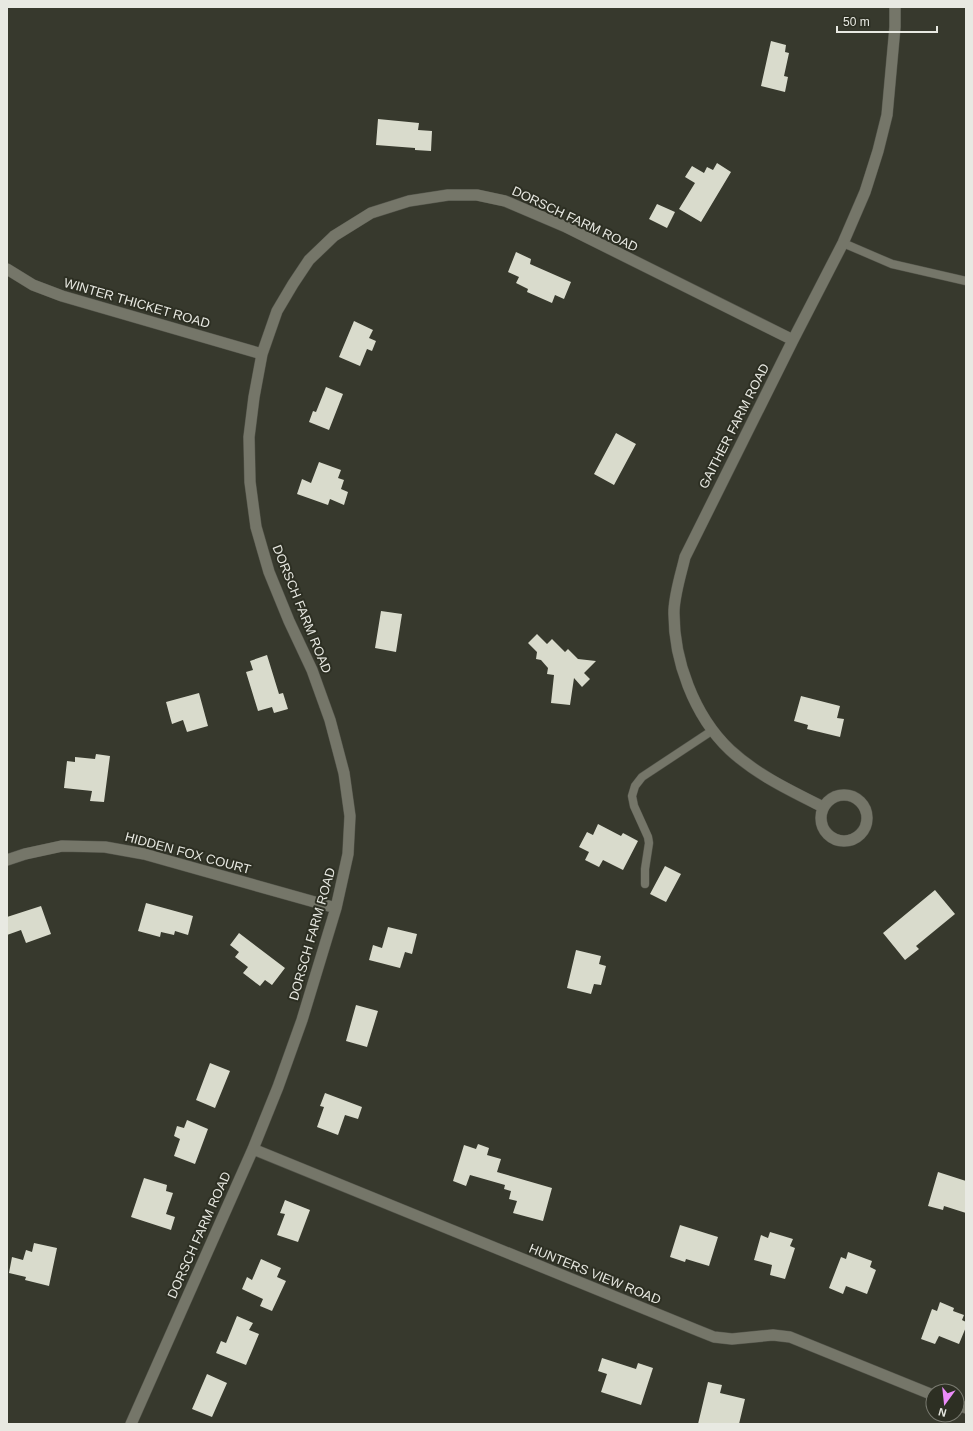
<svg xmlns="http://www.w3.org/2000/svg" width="973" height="1431" viewBox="0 0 973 1431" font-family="Helvetica,sans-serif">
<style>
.building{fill:#d9dbcc}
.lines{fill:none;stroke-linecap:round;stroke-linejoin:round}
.service-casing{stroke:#53544a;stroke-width:9}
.minor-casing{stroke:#53544a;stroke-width:12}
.service{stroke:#757669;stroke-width:8}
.minor{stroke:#757669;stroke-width:11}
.labels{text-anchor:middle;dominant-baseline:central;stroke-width:4;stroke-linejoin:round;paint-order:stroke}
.street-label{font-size:13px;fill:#e8e9e2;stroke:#2d2f23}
</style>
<rect width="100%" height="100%" fill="#37392d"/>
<path class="building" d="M 771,41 L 786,45 L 785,52 L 789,53 L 784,76 L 788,77 L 785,92 L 761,86 Z
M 378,119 L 419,123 L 418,130 L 432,131 L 431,151 L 415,150 L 415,148 L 376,145 Z
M 717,163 L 731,172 L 701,222 L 679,209 L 695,183 L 685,177 L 692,166 L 704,173 L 707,167 L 713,170 Z
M 657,204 L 675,212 L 667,228 L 649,219 Z
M 516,252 L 531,259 L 530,264 L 571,282 L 564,299 L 555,295 L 552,303 L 527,292 L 528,289 L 516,283 L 519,277 L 508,272 Z
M 354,321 L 373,330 L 369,338 L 376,341 L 372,351 L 367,349 L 360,366 L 339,357 Z
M 326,387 L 343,394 L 329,430 L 309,422 L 313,411 L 316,412 Z
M 616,433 L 636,444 L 614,485 L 594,474 Z
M 319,462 L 341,470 L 338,478 L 344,480 L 341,489 L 348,492 L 344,505 L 330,499 L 328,505 L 297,494 L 302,479 L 311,483 Z
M 381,611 L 402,614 L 396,652 L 375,648 Z
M 537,634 L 547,644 L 552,639 L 565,652 L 568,649 L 578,659 L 596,661 L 584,673 L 590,679 L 582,687 L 574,678 L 570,705 L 551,703 L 554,675 L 547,674 L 548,668 L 541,660 L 536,659 L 537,652 L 528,643 Z
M 267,655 L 279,694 L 283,693 L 288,709 L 274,713 L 272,707 L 258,711 L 246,672 L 253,670 L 250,661 Z
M 199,693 L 208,726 L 187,732 L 183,720 L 172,724 L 166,702 Z
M 801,696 L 840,706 L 837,718 L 844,719 L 840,737 L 807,729 L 808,725 L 794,721 Z
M 96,754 L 110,756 L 104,802 L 90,801 L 92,791 L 64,788 L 67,761 L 75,762 L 75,757 L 95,759 Z
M 598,824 L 621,836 L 623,833 L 638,841 L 623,870 L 603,860 L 599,867 L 585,860 L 589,852 L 579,847 L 587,832 L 593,835 Z
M 665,866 L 681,874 L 666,902 L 650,894 Z
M 935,890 L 955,914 L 916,946 L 919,949 L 905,960 L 883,933 Z
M 146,903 L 193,916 L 188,935 L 175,931 L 174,935 L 161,932 L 160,937 L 138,931 Z
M 41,906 L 51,934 L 26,943 L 21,930 L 7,935 L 7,917 Z
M 388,927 L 417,934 L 412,954 L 405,952 L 400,968 L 369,960 L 373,945 L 382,948 Z
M 239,933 L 285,968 L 272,985 L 265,980 L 260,986 L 243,973 L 248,967 L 235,957 L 239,952 L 230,945 Z
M 576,950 L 601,956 L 599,964 L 606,966 L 601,985 L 594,984 L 591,994 L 567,988 Z
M 356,1005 L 378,1011 L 367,1047 L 346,1041 Z
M 210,1063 L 230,1071 L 215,1108 L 196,1100 Z
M 325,1093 L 362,1107 L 358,1119 L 345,1115 L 338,1135 L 317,1127 L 324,1107 L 320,1106 Z
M 187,1120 L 208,1129 L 195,1164 L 174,1156 L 180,1139 L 174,1136 L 177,1126 L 184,1128 Z
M 478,1144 L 489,1148 L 487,1155 L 501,1159 L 497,1172 L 552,1188 L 543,1221 L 513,1213 L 517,1201 L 509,1199 L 511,1191 L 504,1189 L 505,1185 L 470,1175 L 466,1186 L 453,1181 L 464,1145 L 476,1149 Z
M 938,1172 L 966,1181 L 966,1213 L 944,1206 L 943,1210 L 928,1206 Z
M 144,1178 L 167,1185 L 166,1191 L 173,1193 L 166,1214 L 175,1217 L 171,1230 L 131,1217 Z
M 285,1200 L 310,1210 L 298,1242 L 277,1235 L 285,1214 L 280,1213 Z
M 680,1225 L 718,1237 L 709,1266 L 686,1259 L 685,1262 L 670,1257 Z
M 770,1232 L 793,1239 L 790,1246 L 795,1248 L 785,1279 L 770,1275 L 772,1265 L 754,1260 L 761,1235 L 768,1238 Z
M 34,1243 L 57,1248 L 49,1286 L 25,1280 L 26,1277 L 9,1273 L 12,1257 L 23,1260 L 26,1250 L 32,1252 Z
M 848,1252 L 872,1261 L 870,1267 L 876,1270 L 867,1294 L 846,1286 L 843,1294 L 829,1288 L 841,1257 L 846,1259 Z
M 261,1259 L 281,1268 L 277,1277 L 286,1281 L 272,1311 L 260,1306 L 263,1299 L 242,1289 L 247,1277 L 252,1280 Z
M 940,1302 L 954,1308 L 953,1311 L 964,1315 L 962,1320 L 966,1322 L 966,1327 L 959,1344 L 939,1336 L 935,1344 L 921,1339 L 932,1309 L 937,1311 Z
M 237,1316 L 253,1323 L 249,1330 L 259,1334 L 246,1365 L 216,1353 L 221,1341 L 226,1343 Z
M 602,1358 L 636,1369 L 638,1363 L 653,1368 L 641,1405 L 601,1392 L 607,1374 L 598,1371 Z
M 207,1374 L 227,1383 L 212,1417 L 192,1409 Z
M 708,1382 L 722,1385 L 720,1393 L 745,1399 L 739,1424 L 698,1424 Z"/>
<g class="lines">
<g class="service-casing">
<path id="service" d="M 843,243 L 892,264 L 966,281
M 645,884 L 645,869 L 649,843 L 648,837 L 634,806 L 632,796 L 635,786 L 642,777 L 713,730"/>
</g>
<g class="minor-casing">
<path id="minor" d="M 7,269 L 33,285 L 62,296 L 262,354
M821 818a23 23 0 1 1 46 0a23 23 0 1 1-46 0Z
M 823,807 C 791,791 757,775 730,750 C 694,716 673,659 674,610 C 675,592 681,574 685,557 L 793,340 L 843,243 L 865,192 L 878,151 L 887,115 L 895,27 L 895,7
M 7,860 L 25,854 L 62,846 L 105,847 L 144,854 L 336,908
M 253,1149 L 699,1331 L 714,1337 L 732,1339 L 773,1335 L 790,1337 L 933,1395
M 957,1404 L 966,1408
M 131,1424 L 253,1149 L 278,1087 L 302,1020 L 336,908 L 348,854 L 350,816 L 344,773 L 330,720 L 312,670 L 289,621 L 269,572 L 256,527 L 250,482 L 249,437 L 254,397 L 262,354 L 277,311 L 293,284 L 309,260 L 334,236 L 371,213 L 409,201 L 448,195 L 477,195 L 505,201 L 566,227 L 793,340"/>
</g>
<use href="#service" class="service"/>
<use href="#minor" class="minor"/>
</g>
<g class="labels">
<g class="street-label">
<text transform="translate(575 219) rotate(25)">DORSCH FARM ROAD</text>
<text transform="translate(137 303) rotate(16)">WINTER THICKET ROAD</text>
<text transform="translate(734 426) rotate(-63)">GAITHER FARM ROAD</text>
<text transform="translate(302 609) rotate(68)">DORSCH FARM ROAD</text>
<text transform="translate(188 853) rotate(15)">HIDDEN FOX COURT</text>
<text transform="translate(312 934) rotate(-74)">DORSCH FARM ROAD</text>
<text transform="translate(199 1235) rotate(-66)">DORSCH FARM ROAD</text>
<text transform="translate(595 1274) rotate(22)">HUNTERS VIEW ROAD</text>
</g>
</g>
<rect width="973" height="1431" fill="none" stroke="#e8e9e2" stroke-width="16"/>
<g transform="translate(945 1403) rotate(195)"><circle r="19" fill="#2d2f23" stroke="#78796f"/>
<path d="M0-3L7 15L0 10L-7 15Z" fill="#ec8cfa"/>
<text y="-6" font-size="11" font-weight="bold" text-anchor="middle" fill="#e8e9e2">N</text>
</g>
<path d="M837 26v6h100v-6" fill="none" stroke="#e8e9e2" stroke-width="2"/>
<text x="843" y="26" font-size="12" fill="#e8e9e2" stroke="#2d2f23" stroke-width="3" paint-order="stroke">50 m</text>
</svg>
